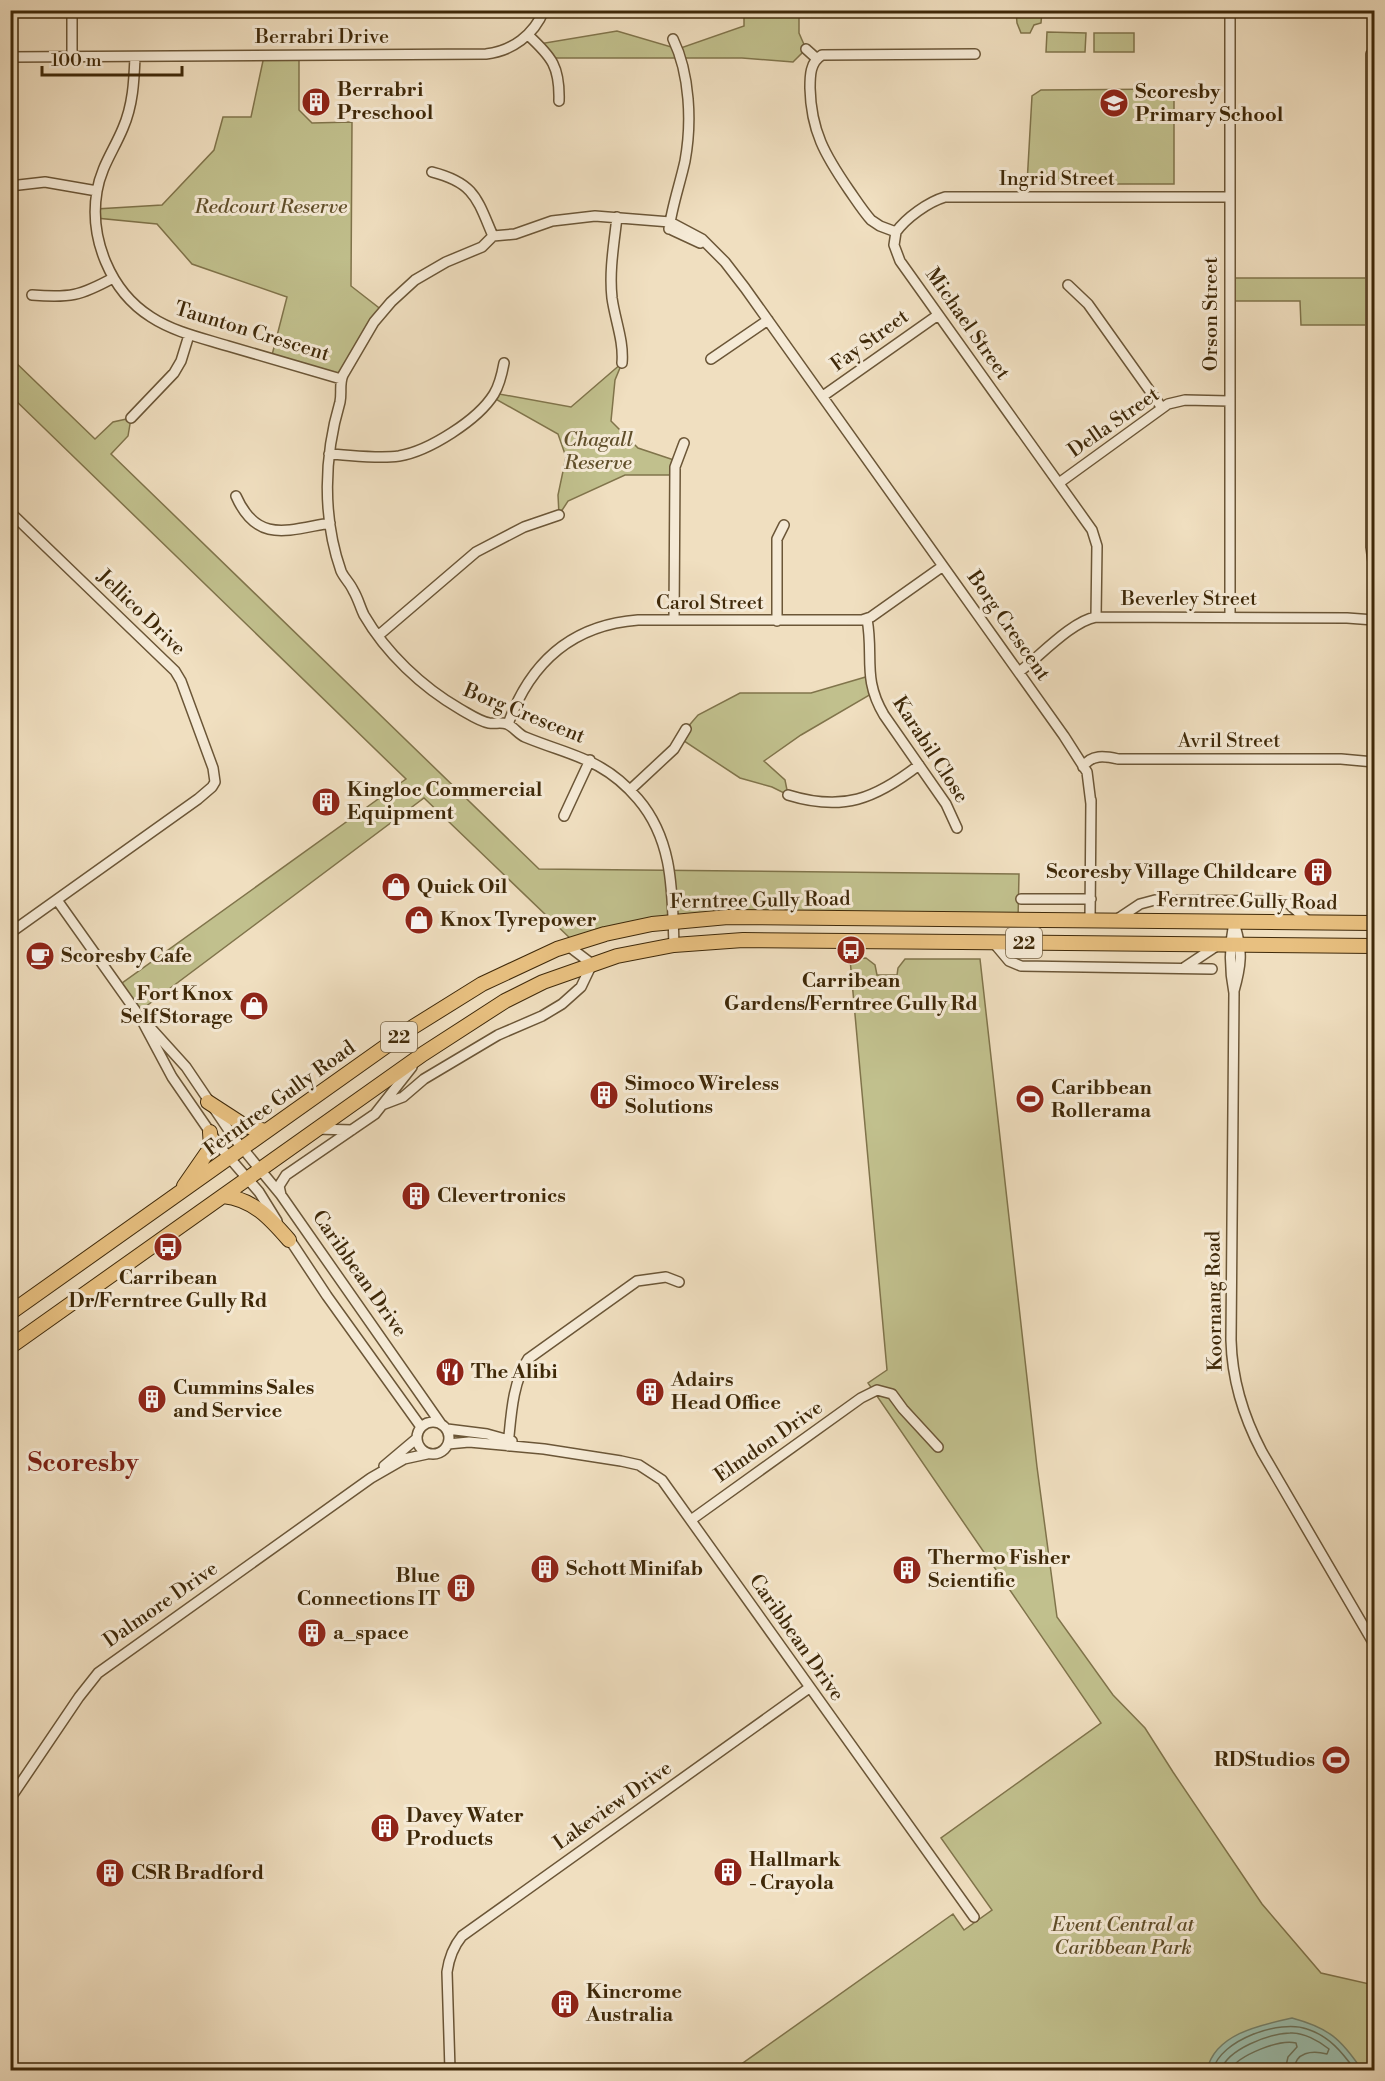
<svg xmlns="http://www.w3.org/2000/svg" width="1385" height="2081" viewBox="0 0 1385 2081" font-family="'Libre Bodoni',serif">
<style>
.green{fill:#c1c08d;stroke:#80744b;stroke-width:1.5}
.water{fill:#9bbdac;stroke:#76826b;stroke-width:1.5}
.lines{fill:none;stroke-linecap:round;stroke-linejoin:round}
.shore{stroke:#6d735a;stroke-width:1.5}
.street-casing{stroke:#6b5637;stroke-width:12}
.primary-casing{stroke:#3f2909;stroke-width:16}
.street{stroke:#f5ead6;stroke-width:9}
.primary{stroke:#e8c080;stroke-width:14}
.labels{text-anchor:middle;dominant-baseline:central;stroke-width:6;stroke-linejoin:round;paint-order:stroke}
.shield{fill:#f5ead6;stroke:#766346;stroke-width:1.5}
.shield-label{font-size:18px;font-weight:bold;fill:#3f2909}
.street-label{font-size:20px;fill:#3f2909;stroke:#f5ead6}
.poi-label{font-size:20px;font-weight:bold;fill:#3f2909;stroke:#f5ead6;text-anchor:start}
.park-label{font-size:20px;font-style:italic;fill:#604f2a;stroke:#f5ead6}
.district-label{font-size:26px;font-weight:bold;fill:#7a1f14;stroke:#f5ead6}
</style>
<rect width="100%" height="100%" fill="#f0dfc0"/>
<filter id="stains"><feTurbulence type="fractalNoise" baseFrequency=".00333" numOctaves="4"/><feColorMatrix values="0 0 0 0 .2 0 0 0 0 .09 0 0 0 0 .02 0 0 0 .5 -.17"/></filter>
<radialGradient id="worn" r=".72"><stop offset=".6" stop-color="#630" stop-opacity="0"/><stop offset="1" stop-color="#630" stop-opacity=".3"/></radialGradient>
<path class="green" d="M 799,10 L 799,33 L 806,49 L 793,62 L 742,58 L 551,58 L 539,44 L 617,31 L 678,49 L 744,26 L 744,11 Z
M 1016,11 L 1042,11 L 1041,23 L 1034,25 L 1030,33 L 1021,33 L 1017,23 Z
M 1047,32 L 1086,33 L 1085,52 L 1046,52 Z
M 1094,33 L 1134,33 L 1134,52 L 1094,52 Z
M 299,55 L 299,110 L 312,123 L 352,122 L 351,286 L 383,311 L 343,375 L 271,359 L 287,297 L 192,264 L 157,224 L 96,218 L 96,209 L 162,205 L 214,150 L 223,117 L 251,117 L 264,56 Z
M 1174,89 L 1174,184 L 1027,184 L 1032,96 L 1041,90 Z
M 1230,278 L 1371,278 L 1371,325 L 1301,325 L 1300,301 L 1230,301 Z
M 10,357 L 95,439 L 113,422 L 131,418 L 128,436 L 111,454 L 539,869 L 1019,874 L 1018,919 L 728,917 L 575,943 L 424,798 L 137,1013 L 118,986 L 406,779 L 11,396 Z
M 622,363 L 615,380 L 611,421 L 638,448 L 677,461 L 675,475 L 625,475 L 568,501 L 559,515 L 558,495 L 566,457 L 558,434 L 492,397 L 494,393 L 571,407 Z
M 869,676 L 873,693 L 801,735 L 764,761 L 785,780 L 788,795 L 772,787 L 740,778 L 681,739 L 686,729 L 698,715 L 740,693 L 811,693 Z
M 866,958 L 875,965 L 877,975 L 897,975 L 898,968 L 905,959 L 980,959 L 1037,1467 L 1057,1617 L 1113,1695 L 1145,1728 L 1173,1772 L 1262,1904 L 1321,1973 L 1374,1985 L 1374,2070 L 733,2070 L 953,1914 L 964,1930 L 992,1910 L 941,1838 L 1101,1723 L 868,1383 L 887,1370 L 850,959 Z"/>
<path class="water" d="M 1292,2018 C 1329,2028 1341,2039 1362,2070 L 1328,2070 L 1320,2066 L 1310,2066 L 1304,2070 L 1207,2070 C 1215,2034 1260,2025 1292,2018 Z"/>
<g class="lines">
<path class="shore" d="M 1213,2070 C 1220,2040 1280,2019 1307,2029 C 1329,2036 1342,2052 1355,2070
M 1221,2070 C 1228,2049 1268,2034 1290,2033 C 1303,2032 1319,2041 1329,2049 L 1327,2054 C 1312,2050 1295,2052 1294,2070
M 1230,2070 C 1239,2055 1279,2039 1296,2043 L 1297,2047 L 1288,2057 L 1285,2070"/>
<g class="street-casing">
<path id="street" d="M 72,10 L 72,57
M 1230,10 L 1230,617
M 528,35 C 552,57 560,67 559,101
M 806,49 L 816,58
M 975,54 L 822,55 C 810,62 810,76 810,88 C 811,131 825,155 849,190 C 856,200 863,211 871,220 L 880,226 L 896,232 L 894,245 L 900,261 L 1092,530 L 1097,546 L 1096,617
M 1374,54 L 1371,54 L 1371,547 L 1374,569
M 10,57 L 486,54 C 512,51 534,35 544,10
M 135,57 C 134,81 133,105 123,128 C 114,150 101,167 97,191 C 89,238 110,291 151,317 C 174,332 202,338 228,346 C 265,357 303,368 341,379
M 432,172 C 475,183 477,199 493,236
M 10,186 L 45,182 L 97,191
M 617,217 C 614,244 609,271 612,298 C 615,320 624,341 622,363
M 669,229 C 672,206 680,184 685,161 C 692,123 690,74 673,39
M 672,230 L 700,243
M 896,232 C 906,218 928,202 945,197 L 1230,197
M 1068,285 L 1088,304 L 1162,408
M 32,295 C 70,298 80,296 113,278
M 711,359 L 768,320
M 823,396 L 938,315
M 131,418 L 174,373 L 181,361 L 189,335
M 329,454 C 352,455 377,459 399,456 C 429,451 478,420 494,394 C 500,384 502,374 504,363
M 1059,483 L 1168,404 L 1185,400 L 1229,401
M 236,496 C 257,544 288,530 330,523
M 10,512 L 175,671 L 181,681 L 213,768 L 215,782 L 212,787 L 198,799 L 10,933
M 867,619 C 874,657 862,678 884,715 L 946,804 L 957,828
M 674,620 L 675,467 L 684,443
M 777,621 L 777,539 L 784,525
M 379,635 L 476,552 L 524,527 L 559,515
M 1019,672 C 1039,657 1072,621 1096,617 L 1347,618 L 1374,620
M 508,724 C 530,663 571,625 638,620 L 862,620 L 871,617 L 943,566
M 1083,767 C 1091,754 1105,756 1118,759 L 1341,759 L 1374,762
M 630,790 L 674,749 L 686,729
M 788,795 C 843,812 875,799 919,765
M 564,816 L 590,760
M 1021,899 L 1091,899
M 57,900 L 140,1017 L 172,1077 L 221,1148 L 259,1192 L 277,1221
M 1090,920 L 1091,800
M 1116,920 L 1140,904 L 1155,900 L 1279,901 L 1289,904 L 1309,922
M 1234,922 C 1229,947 1229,968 1234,993 L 1231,1340 C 1232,1380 1243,1416 1262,1452 L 1374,1644
M 993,942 L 1009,961 L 1021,966 L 1212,969
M 674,945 C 672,893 674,841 638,799 C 603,758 571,756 525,737 C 518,734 514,727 507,724 C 501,722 495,724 489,723 C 479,721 469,714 460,709 C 422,687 386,653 364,615 C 360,607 358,598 353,590 C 350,583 344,578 341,571 C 322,517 324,456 340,402 C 342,393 339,384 343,375 L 374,322 L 391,302 L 415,280 L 446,262 L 482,247 L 493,236 L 515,234 L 552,221 L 595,216 L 670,222 L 702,239 L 725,262 L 745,288 L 1064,736 L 1087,772 L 1091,804
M 1185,967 L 1218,945
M 1234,991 C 1241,966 1243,951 1235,926
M 148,1025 L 186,1067 L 234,1138 L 281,1195 L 441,1424
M 382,1105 L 403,1097 L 424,1079 L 498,1035 L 542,1016 L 562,1004 L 581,987 L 592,964 L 567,945
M 316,1129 L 352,1130
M 281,1195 L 279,1186 L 286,1175 L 375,1114 L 412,1067
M 288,1237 L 327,1296 L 421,1427
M417 1438a16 16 0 1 1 32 0a16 16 0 1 1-32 0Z
M 447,1429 L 487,1434 L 512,1441
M 448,1444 L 469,1442 L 544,1449 L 621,1461 L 639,1465 L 662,1480 L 974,1917
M 508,1446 C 511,1418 512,1383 528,1359 L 637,1281 L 666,1277 L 679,1282
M 384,1466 L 416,1439
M 691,1520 L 861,1398 L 877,1390 L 892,1394 L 903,1409 L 938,1447
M 10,1799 L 79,1697 L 98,1673 L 371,1478 L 404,1459 L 427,1454
M 450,2070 L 447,1972 C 449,1958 453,1947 462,1936 L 809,1688"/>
</g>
<g class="primary-casing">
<path id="primary" d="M 208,1102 L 245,1126 L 266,1131
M 184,1186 L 211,1147 L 210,1132
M 223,1196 C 253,1199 270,1218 289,1240
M 10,1313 L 413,1027 L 482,984 L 557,949 L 605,934 L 652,924 L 728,917 L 1374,923
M 10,1347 L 423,1054 L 505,1001 L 543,982 L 617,956 L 674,945 L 743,940 L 1374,946"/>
</g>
<use href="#street" class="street"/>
<use href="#primary" class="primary"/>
</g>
<defs>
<g id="building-disc" transform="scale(1.5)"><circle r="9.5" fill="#8f2418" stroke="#f5ead6"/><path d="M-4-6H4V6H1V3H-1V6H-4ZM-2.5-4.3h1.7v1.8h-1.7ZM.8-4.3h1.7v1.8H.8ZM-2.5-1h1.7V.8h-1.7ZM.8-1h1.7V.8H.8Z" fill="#fff"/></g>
<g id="school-disc" transform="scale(1.5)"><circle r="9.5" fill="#8f2418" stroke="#f5ead6"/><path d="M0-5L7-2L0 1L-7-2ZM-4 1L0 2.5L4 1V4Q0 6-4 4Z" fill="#fff"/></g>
<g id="shop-disc" transform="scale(1.5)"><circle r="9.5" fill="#8f2418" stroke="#f5ead6"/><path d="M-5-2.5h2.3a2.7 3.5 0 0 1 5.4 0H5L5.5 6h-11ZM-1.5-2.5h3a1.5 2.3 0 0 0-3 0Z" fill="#fff"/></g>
<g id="bus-disc" transform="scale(1.5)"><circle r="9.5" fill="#8f2418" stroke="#f5ead6"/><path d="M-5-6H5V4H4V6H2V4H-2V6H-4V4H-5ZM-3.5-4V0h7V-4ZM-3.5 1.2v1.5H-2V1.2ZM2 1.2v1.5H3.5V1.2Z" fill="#fff"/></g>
<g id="cafe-disc" transform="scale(1.5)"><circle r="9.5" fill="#8f2418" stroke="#f5ead6"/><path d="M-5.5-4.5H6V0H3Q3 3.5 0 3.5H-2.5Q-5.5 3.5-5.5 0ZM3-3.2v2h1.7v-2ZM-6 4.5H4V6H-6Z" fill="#fff"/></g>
<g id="stadium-disc" transform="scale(1.5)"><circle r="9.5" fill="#8f2418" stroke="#f5ead6"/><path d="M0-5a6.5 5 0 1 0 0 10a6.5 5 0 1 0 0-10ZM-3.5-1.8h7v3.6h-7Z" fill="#fff"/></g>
<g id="restaurant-disc" transform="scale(1.5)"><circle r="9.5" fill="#8f2418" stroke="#f5ead6"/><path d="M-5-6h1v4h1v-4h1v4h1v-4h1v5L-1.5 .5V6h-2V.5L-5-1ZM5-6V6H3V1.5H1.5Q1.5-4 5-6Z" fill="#fff"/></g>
</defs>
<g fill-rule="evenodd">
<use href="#building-disc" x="316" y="102"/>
<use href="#school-disc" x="1114" y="103"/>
<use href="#building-disc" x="326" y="802"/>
<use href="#building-disc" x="1318" y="872"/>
<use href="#shop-disc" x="396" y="887"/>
<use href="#shop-disc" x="419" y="920"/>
<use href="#bus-disc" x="851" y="950"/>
<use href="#cafe-disc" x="40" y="956"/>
<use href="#shop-disc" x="254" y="1006"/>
<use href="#building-disc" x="604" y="1095"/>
<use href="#stadium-disc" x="1030" y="1099"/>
<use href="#building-disc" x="416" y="1196"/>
<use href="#bus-disc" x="168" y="1247"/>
<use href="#restaurant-disc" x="450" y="1372"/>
<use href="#building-disc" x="650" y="1392"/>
<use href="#building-disc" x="152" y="1399"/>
<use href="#building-disc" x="545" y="1569"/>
<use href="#building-disc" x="907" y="1570"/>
<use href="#building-disc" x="461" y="1588"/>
<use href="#building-disc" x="312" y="1633"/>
<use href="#stadium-disc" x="1336" y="1760"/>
<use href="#building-disc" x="385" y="1828"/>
<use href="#building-disc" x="728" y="1872"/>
<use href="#building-disc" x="110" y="1873"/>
<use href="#building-disc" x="565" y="2004"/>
</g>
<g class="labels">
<g class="shield">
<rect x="1006" y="928" width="36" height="30" rx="4.5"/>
<rect x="381" y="1022" width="36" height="30" rx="4.5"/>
</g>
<g class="shield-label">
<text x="1024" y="943">22</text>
<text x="399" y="1037">22</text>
</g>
<g class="street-label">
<text x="322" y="37">Berrabri Drive</text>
<text x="1057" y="179">Ingrid Street</text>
<text transform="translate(1211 314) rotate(-90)">Orson Street</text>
<text transform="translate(967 324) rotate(55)">Michael Street</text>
<text transform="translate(252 332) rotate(17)">Taunton Crescent</text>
<text transform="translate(870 341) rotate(-36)">Fay Street</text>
<text transform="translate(1114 423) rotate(-35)">Della Street</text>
<text x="1189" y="599">Beverley Street</text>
<text x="710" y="603">Carol Street</text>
<text transform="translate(141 613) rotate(44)">Jellico Drive</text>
<text transform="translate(1008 626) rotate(55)">Borg Crescent</text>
<text transform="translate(524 714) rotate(22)">Borg Crescent</text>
<text x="1229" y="741">Avril Street</text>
<text transform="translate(930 750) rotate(57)">Karabil Close</text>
<text transform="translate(760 901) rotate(-1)">Ferntree Gully Road</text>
<text transform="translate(1247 902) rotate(1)">Ferntree Gully Road</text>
<text transform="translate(280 1099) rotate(-36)">Ferntree Gully Road</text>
<text transform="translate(359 1274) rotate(55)">Caribbean Drive</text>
<text transform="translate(1215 1301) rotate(-91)">Koornang Road</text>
<text transform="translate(769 1442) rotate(-35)">Elmdon Drive</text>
<text transform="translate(161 1605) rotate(-35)">Dalmore Drive</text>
<text transform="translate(796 1638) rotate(55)">Caribbean Drive</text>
<text transform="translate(613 1806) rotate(-35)">Lakeview Drive</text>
</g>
<g class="poi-label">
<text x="337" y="90">Berrabri<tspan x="337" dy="23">Preschool</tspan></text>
<text x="1135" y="92">Scoresby<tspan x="1135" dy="23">Primary School</tspan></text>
<text x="347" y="790">Kingloc Commercial<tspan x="347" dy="23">Equipment</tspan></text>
<text x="1297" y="872" text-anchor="end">Scoresby Village Childcare</text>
<text x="417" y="887">Quick Oil</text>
<text x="440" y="920">Knox Tyrepower</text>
<text x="61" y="956">Scoresby Cafe</text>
<text x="851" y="981" text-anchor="middle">Carribean<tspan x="851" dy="23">Gardens/Ferntree Gully Rd</tspan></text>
<text x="233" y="994" text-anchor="end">Fort Knox<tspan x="233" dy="23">Self Storage</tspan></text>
<text x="625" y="1084">Simoco Wireless<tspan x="625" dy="23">Solutions</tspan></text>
<text x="1051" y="1088">Caribbean<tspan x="1051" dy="23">Rollerama</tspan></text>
<text x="437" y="1196">Clevertronics</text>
<text x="168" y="1278" text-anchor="middle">Carribean<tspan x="168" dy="23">Dr/Ferntree Gully Rd</tspan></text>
<text x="471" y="1372">The Alibi</text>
<text x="671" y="1380">Adairs<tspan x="671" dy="23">Head Office</tspan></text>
<text x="173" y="1388">Cummins Sales<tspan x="173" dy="23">and Service</tspan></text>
<text x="928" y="1558">Thermo Fisher<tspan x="928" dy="23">Scientific</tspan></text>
<text x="566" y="1569">Schott Minifab</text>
<text x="440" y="1576" text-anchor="end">Blue<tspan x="440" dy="23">Connections IT</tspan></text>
<text x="333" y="1633">a_space</text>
<text x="1315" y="1760" text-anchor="end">RDStudios</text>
<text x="406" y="1816">Davey Water<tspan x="406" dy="23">Products</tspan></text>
<text x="749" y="1860">Hallmark<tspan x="749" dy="23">- Crayola</tspan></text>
<text x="131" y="1873">CSR Bradford</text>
<text x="586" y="1992">Kincrome<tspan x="586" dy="23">Australia</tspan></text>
</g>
<g class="park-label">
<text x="271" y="207">Redcourt Reserve</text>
<text x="598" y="440">Chagall<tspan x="598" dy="23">Reserve</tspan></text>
<text x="1123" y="1925">Event Central at<tspan x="1123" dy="23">Caribbean Park</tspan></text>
</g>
<g class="district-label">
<text x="83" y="1463">Scoresby</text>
</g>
</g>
<rect width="1385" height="2081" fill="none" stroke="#f0dfc0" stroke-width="36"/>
<rect x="12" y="12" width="1361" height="2057" fill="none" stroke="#3f2909" stroke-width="3"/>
<rect x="18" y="18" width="1349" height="2045" fill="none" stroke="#3f2909" stroke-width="1.5"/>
<path d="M42 66v9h140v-9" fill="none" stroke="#3f2909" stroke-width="3"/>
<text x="51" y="66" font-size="18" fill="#3f2909" stroke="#f5ead6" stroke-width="4.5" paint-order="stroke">100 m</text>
<rect width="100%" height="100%" filter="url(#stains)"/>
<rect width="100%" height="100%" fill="url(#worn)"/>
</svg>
